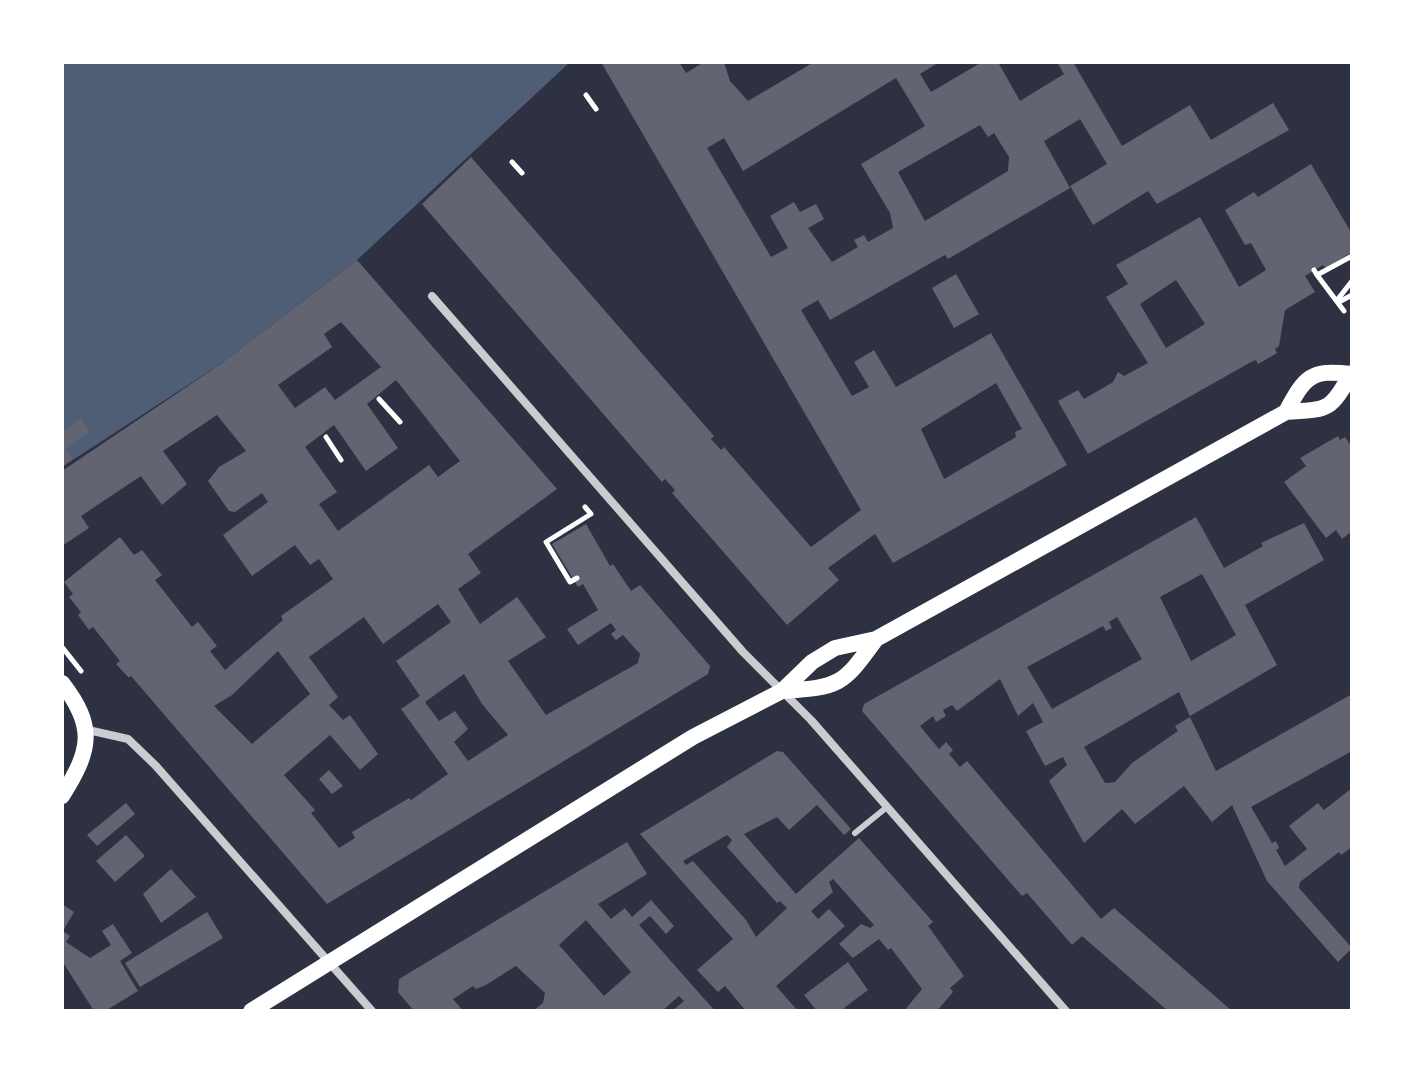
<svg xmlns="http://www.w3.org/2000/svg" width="1414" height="1073" viewBox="0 0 1414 1073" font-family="'DejaVu Sans',sans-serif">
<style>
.water{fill:#4f5d75}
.building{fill:#626471;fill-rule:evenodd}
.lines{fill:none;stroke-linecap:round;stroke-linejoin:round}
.path{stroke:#fff;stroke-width:5}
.service{stroke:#caccd0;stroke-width:6}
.minor{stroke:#caccd0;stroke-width:8}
.secondary{stroke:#fff;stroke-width:16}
</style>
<rect width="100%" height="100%" fill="#2d3142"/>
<path class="water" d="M 62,62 L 570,62 L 357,260 L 222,363 L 62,467 Z"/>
<path class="building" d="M 601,62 L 679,62 L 686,73 L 704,62 L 724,62 L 730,81 L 748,101 L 814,62 L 935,62 L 936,64 L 920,74 L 931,92 L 982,62 L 998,62 L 1020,101 L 1064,74 L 1057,62 L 1073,62 L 1122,146 L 1190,105 L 1211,140 L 1273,103 L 1289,130 L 1157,204 L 1148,191 L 1093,225 L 1070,186 L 1107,164 L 1080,119 L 1044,141 L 1070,188 L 948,259 L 945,255 L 830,320 L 818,300 L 801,310 L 852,396 L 869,387 L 854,362 L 874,350 L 896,387 L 991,333 L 1067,465 L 893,563 L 875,534 L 828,568 L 839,580 L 787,625 L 672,493 L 675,490 L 665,479 L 662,482 L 422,204 L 471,157 L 714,436 L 711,439 L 721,450 L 724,447 L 811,547 L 861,510 ZM 896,78 L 925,126 L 861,164 L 890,213 L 893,228 L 868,242 L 864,235 L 854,240 L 858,247 L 832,262 L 808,228 L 824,219 L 816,204 L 800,212 L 794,202 L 770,216 L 788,248 L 771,257 L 707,148 L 724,138 L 743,171 ZM 980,125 L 988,137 L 994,133 L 1009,157 L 1008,171 L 925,221 L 898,172 ZM 996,383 L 1022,429 L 1015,432 L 1016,437 L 944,479 L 921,429 Z
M 1311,164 L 1352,234 L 1352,252 L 1326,268 L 1323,265 L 1305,276 L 1315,292 L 1285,310 L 1279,346 L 1275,349 L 1277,353 L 1258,364 L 1256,360 L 1251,362 L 1088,454 L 1058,401 L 1078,390 L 1084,399 L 1113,382 L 1118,372 L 1124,376 L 1148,363 L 1106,297 L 1128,284 L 1116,265 L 1200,217 L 1239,287 L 1266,270 L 1251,243 L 1245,245 L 1225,210 L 1254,192 L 1258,197 ZM 1176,280 L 1205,324 L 1166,348 L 1140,304 Z
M 357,260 L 557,489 L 468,554 L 481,573 L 458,589 L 480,624 L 517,597 L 546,637 L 508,661 L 546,715 L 638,663 L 640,654 L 623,635 L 616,640 L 611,634 L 616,630 L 611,623 L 578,645 L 567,629 L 598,610 L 583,584 L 578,587 L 552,544 L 586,524 L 610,566 L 613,564 L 631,591 L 640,585 L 710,666 L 708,674 L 327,904 L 131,676 L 129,678 L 116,664 L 120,661 L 93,627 L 89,630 L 78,615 L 81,612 L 69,597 L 73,594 L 64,582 L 120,537 L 134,555 L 142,550 L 162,575 L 155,580 L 192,627 L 198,622 L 217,646 L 210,651 L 225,670 L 283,620 L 281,616 L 333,579 L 319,559 L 310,565 L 295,545 L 252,576 L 223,535 L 268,502 L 262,493 L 235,512 L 229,511 L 208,481 L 219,467 L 246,451 L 217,415 L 163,451 L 187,484 L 162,505 L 141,476 L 81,516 L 89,528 L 62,546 L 62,471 L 222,363 ZM 341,322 L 381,367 L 335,400 L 325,387 L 295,408 L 278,385 L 332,347 L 324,334 ZM 396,380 L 460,461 L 438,477 L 429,465 L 338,531 L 319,504 L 337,492 L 305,447 L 334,425 L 366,471 L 398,448 L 367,404 ZM 438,604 L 451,622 L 396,661 L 420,696 L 401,709 L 448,774 L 411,800 L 409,798 L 352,832 L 355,838 L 339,848 L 311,813 L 315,810 L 284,775 L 330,735 L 360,770 L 378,754 L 350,715 L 343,720 L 329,705 L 338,697 L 309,657 L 364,617 L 383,644 ZM 278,651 L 310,694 L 252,744 L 214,706 L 232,695 ZM 464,674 L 482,704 L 508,735 L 468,761 L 454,742 L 468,729 L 455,711 L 439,721 L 425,702 Z
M 956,274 L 979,314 L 954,328 L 932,288 Z
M 81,418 L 90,432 L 66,449 L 73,459 L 62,467 L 62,432 Z
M 1338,436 L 1340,440 L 1345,437 L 1352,447 L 1352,531 L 1342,539 L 1336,530 L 1326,538 L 1284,482 L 1306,466 L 1300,458 Z
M 1196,517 L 1224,568 L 1263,546 L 1261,543 L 1304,523 L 1324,560 L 1245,605 L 1277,665 L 1190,716 L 1179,692 L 1084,747 L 1105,783 L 1115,782 L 1132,763 L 1178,731 L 1175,726 L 1190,717 L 1216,771 L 1352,694 L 1352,751 L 1251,807 L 1272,843 L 1276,841 L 1279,848 L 1276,850 L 1285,866 L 1307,849 L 1289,826 L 1318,803 L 1324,810 L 1352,788 L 1352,847 L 1341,855 L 1339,852 L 1300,882 L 1299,888 L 1352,948 L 1338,962 L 1267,881 L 1232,805 L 1212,822 L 1184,786 L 1135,824 L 1122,809 L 1084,843 L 1049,781 L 1067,765 L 1063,757 L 1045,766 L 1026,731 L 1043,722 L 1033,703 L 1018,716 L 1000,679 L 957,711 L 952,705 L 943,710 L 946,716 L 936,722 L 933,716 L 920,726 L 939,749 L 946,742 L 953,750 L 949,754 L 960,767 L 967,761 L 1101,919 L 1114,908 L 1232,1011 L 1168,1011 L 1082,936 L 1072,945 L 1027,893 L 1022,896 L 862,711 L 864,704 ZM 1202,574 L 1236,635 L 1191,661 L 1160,597 ZM 1117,617 L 1142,659 L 1052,709 L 1027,667 L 1103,626 L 1106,631 L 1112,628 L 1109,622 Z
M 777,751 L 783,752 L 851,829 L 844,835 L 817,805 L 789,830 L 777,817 L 744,834 L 796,894 L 859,838 L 933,922 L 928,926 L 964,976 L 950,988 L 953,992 L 937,1011 L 904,1011 L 922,989 L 891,948 L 888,950 L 879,939 L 853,958 L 839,944 L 861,924 L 870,928 L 874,925 L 833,879 L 829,882 L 833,892 L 811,911 L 818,919 L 829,909 L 845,926 L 776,986 L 798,1011 L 746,1011 L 725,986 L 718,992 L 697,970 L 733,939 L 640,834 ZM 727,835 L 732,840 L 727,847 L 777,903 L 780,901 L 787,908 L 756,937 L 746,920 L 693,861 L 686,865 L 683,861 Z
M 329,770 L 343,786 L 332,794 L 319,779 Z
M 126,803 L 135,814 L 97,846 L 87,835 Z
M 126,835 L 145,856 L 115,882 L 96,861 Z
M 627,842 L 647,874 L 598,904 L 611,919 L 625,908 L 632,917 L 651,900 L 674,926 L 666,934 L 650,916 L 639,925 L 715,1011 L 672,1011 L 684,1001 L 679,996 L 662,1011 L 533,1011 L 543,1003 L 545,993 L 516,966 L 486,985 L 476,989 L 473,986 L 453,999 L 463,1011 L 414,1011 L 398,992 L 399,979 ZM 586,920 L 631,972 L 604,996 L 559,945 Z
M 171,869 L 196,897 L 161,923 L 143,894 Z
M 62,904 L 74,912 L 63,931 L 70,936 L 66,942 L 90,958 L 111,945 L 102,931 L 113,924 L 132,953 L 120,961 L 138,991 L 105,1011 L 94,1011 L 62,961 Z
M 207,912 L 223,938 L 140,987 L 125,963 Z
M 848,962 L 868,990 L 844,1008 L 846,1011 L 817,1011 L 804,995 Z"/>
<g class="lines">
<path class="path" d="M 586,95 L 596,109
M 512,162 L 522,173
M 1314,270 L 1317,275 L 1352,256
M 1317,275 L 1344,311
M 1338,299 L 1352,281
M 1339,302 L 1352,295
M 379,399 L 400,422
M 326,437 L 341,460
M 577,578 L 570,582 L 546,542 L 591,514 L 585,507
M 62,647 L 81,671"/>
<path class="service" d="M 855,833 L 887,807"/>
<path class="minor" d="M 432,296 L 743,652 L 811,720 L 1066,1011
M 88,730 L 128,739 L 156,766 L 372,1011"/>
<path class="secondary" d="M 1286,412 C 1305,377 1310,369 1351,374
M 62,683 C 96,727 91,750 62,796
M 782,691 C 840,687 842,686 876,639
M 251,1011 L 693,737 L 782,691 L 812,662 L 835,648 L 876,639 L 1286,412 C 1331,409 1329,411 1352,373"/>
</g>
<rect width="1414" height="1073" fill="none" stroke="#ffffff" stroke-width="128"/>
</svg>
